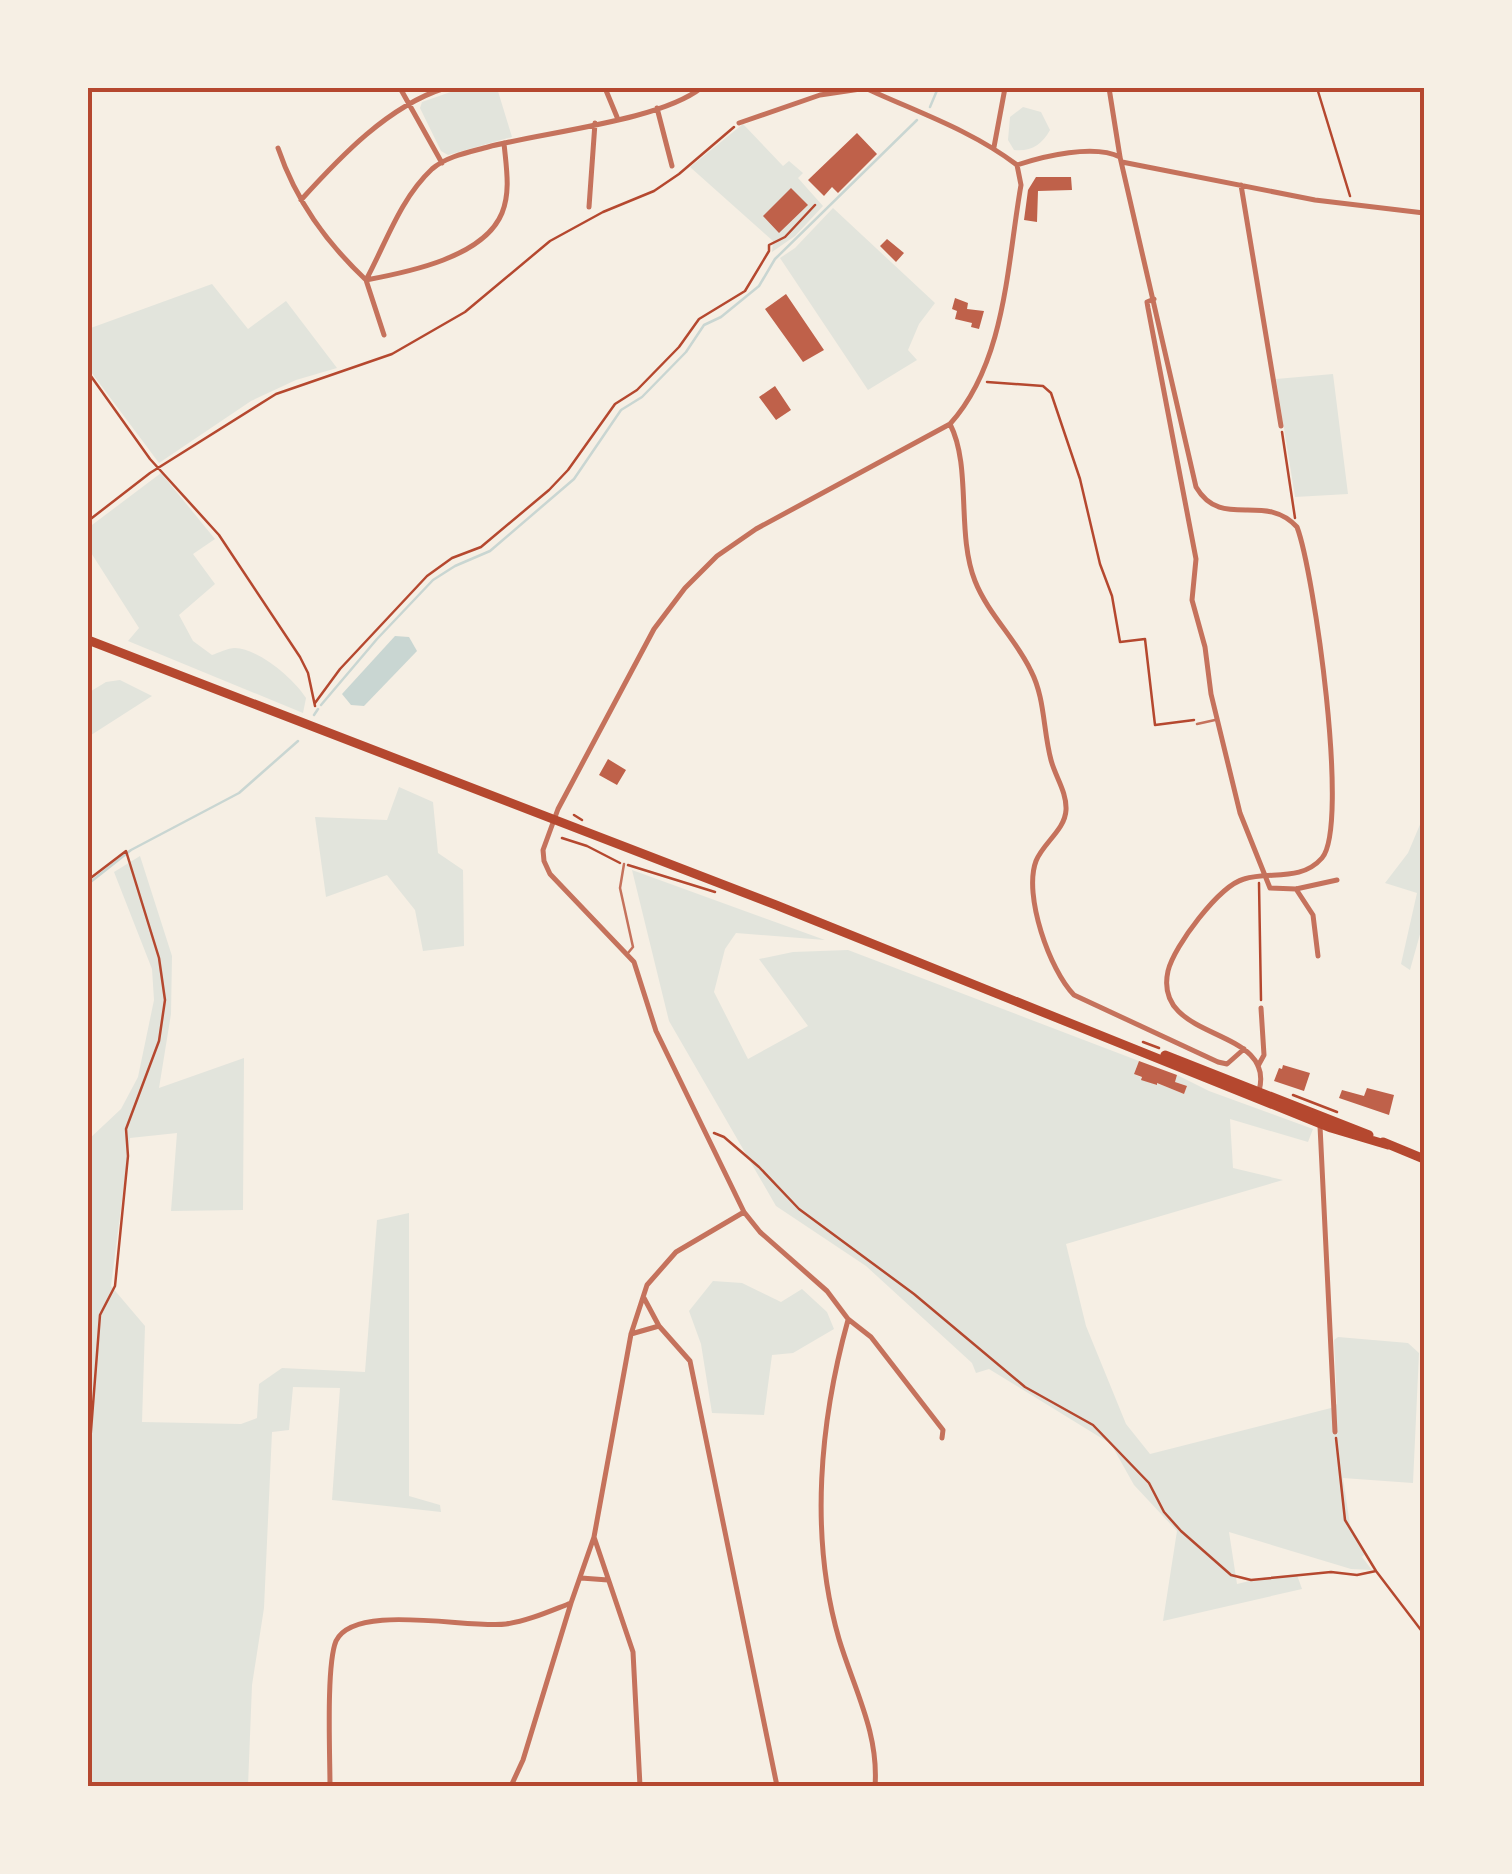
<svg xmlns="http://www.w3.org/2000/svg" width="1512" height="1874" viewBox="0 0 1512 1874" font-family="'Varela Round',sans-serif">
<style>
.green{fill:#e2e4dc}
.water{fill:#c9d6d2}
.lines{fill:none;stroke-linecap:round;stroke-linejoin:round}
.stream{stroke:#c9d6d2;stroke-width:2.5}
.building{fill:#bf614a}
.path{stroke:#b5482f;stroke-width:2.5}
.service{stroke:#c5725c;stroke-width:2.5}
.minor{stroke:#c5725c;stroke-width:5}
.primary{stroke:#b5482f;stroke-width:9}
.neatline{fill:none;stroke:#b5482f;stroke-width:4}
</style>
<rect width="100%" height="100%" fill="#f6efe4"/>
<path class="green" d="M 462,88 L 497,88 L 512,137 L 448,155 L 441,151 L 420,108 L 422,102 Z
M 1023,107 L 1041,112 L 1050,130 C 1042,145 1030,152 1014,150 L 1008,140 L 1010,117 Z
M 743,124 L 783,166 L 789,161 L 803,173 L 798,178 L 823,206 L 795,236 L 772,252 L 773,241 L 690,167 Z
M 833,208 L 935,303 L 919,324 L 908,350 L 917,360 L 868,390 L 780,258 L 795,248 Z
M 212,284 L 248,329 L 286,301 L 337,368 L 296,380 L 251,401 L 159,463 L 88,368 L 88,329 Z
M 1333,374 L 1348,494 L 1295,497 L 1276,379 Z
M 161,473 L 215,539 L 193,554 L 215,584 L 179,615 L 193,641 L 212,655 C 218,653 228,648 235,648 C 259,649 294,679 306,698 L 303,713 L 128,641 L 139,628 L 88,548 L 88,528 Z
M 120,680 L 152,696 L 88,737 L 88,693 L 106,682 Z
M 399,787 L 433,802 L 438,853 L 463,870 L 464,946 L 423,951 L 415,910 L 387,875 L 326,897 L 315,817 L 387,820 Z
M 1424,815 L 1424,920 L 1410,970 L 1401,964 L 1417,893 L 1385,883 L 1408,853 Z
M 140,856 L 172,956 L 171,1014 L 159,1088 L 244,1058 L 243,1210 L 171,1211 L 177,1133 L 130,1138 L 111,1286 L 145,1326 L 142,1422 L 241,1424 L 257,1418 L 259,1384 L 282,1368 L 365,1372 L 377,1220 L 409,1213 L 409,1496 L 440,1505 L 441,1512 L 332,1500 L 340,1388 L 293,1387 L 289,1430 L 272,1432 L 264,1608 L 252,1685 L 248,1786 L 88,1786 L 88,1140 L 121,1109 L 138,1077 L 154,1000 L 152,969 L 114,872 Z
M 632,870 L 825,940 L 736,933 L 725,949 L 714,992 L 748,1059 L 808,1026 L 759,959 L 793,952 L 848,950 L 1139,1061 L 1134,1074 L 1156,1085 L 1157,1083 L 1184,1094 L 1187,1086 L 1175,1082 L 1177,1075 L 1209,1091 L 1313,1129 L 1308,1142 L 1230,1119 L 1233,1168 L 1283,1180 L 1066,1244 L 1086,1326 L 1126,1424 L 1150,1454 L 1331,1408 L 1337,1404 L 1334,1340 L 1338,1337 L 1408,1343 L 1419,1353 L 1413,1483 L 1343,1478 L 1350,1525 L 1366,1553 L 1362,1557 L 1372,1570 L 1351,1569 L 1229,1532 L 1237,1584 L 1266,1577 L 1297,1575 L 1302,1589 L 1163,1621 L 1177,1531 L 1134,1485 L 1111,1444 L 989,1369 L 976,1373 L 972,1363 L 866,1266 L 776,1206 L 669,1021 Z
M 713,1281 L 742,1283 L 781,1302 L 802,1289 L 827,1312 L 834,1329 L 793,1353 L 772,1355 L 764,1415 L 712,1413 L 701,1344 L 689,1311 Z"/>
<path class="water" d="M 395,636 L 409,637 L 417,651 L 364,706 L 351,705 L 342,694 Z"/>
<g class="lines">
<path class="stream" d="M 930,107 L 938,88
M 321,705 L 377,639 L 433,580 L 455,566 L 490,551 L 574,479 L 621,410 L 642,397 L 686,352 L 704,325 L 721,317 L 759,286 L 775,259 L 917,120
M 314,715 L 318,709
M 88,884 L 131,850 L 239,793 L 298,741"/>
</g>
<path class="building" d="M 857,133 L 877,154 L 838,193 L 832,187 L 824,196 L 808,180 Z
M 1036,177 L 1071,177 L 1072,190 L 1038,191 L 1037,222 L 1024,220 L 1028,190 Z
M 791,188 L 808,205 L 779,233 L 763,216 Z
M 887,239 L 904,253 L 896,262 L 880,246 Z
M 786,294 L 824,350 L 803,362 L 765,309 Z
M 955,298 L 968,303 L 967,309 L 984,311 L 979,329 L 971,327 L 972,323 L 955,319 L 957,311 L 952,309 Z
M 775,386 L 791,410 L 776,420 L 759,397 Z
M 608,759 L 626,770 L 617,785 L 599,775 Z
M 1139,1061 L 1177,1075 L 1175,1082 L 1187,1086 L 1184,1094 L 1157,1083 L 1157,1085 L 1141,1080 L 1142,1077 L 1134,1074 Z
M 1283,1065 L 1310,1073 L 1304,1091 L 1274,1081 L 1279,1068 L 1282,1069 Z
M 1367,1088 L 1394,1095 L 1389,1115 L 1339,1098 L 1342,1090 L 1364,1096 Z"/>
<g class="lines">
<path class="path" d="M 1317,88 L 1350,196
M 88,372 L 150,459 L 219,535 L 300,657 L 308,673 L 315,706
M 987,382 L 1043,386 L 1051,393 L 1080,479 L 1100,564 L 1112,596 L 1120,642 L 1145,639 L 1155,725 L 1194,720
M 1282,432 L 1295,518
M 88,521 L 150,473 L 276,394 L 392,354 L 465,312 L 550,241 L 603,212 L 654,191 L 679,174 L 734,127
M 315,703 L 340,669 L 427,576 L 452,558 L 481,547 L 549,490 L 568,470 L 615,404 L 637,390 L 679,347 L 699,319 L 745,291 L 769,251 L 769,245 L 785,237 L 815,205
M 574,815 L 582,820
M 562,838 L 587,846 L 620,863
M 628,865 L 715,892
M 88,880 L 126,851 L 159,958 L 165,1000 L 159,1041 L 126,1129 L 128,1156 L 115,1286 L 100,1315 L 88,1469
M 1259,883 L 1261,1000
M 1143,1042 L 1159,1048
M 1293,1095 L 1337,1112
M 714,1133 L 724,1137 L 759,1167 L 799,1209 L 914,1294 L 1025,1387 L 1093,1425 L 1149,1483 L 1164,1512 L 1181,1531 L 1231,1575 L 1251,1580 L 1331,1572 L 1357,1575 L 1376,1571
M 1336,1438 L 1345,1520 L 1376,1571 L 1424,1634"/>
<path class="service" d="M 1197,724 L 1215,720
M 624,864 L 620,888 L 633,947 L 628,953"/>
<path class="minor" d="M 400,88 L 442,163
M 605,88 L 617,117
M 865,88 C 917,112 971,130 1017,165
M 1109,88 L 1120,157 L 1196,487 C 1222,531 1264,491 1297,527 C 1314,572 1350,825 1322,858 C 1301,882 1270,871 1244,879 C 1219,886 1174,946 1168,971 C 1152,1043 1277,1025 1259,1091
M 657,108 L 672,166
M 739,123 L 820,95 L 867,88
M 994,147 L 1005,88
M 278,148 C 296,201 326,242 366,280 C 409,272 484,257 502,213 C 511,191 506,166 504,143
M 1122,162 L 1315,200 L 1424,213
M 1017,165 C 1044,156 1094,144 1120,157
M 1241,185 L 1281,426
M 301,200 C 340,157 388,106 445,88
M 589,207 L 595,123
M 1154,299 L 1147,302 L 1148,308 L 1196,559 L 1192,600 L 1205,647 L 1211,694 L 1240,813 L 1270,888 L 1296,889 L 1337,880
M 384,335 L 366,280 C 386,243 400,199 432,169 C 447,156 470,152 488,147 C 544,132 659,121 701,88
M 950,424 C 972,467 956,533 975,581 C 988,614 1016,639 1031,671 C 1045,698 1043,730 1051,760 C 1055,776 1067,792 1066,810 C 1065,830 1043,843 1036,861 C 1023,895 1050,971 1074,995 L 1218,1062 L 1227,1064 L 1244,1049
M 1296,889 L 1313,915 L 1318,956
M 1258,1066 L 1264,1055 L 1261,1008
M 1320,1126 L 1335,1432
M 848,1320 C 820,1421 809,1536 839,1639 C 854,1689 879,1733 875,1786
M 659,1326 L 690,1361 L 777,1786
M 631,1334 L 659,1326 L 644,1298
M 942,1438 L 943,1430 L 871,1337 L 848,1319 L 827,1291 L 760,1232 L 744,1212 L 656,1031 L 634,962 L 550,874 L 544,861 L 543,850 L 558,809 L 654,629 L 685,588 L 717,556 L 756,529 L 950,424 C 1006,362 1007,264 1021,185 L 1017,165
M 594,1537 L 633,1652 L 640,1786
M 581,1578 L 608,1580
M 330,1786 C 330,1756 326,1665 336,1641 C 354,1602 469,1629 506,1624 C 528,1621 550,1611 571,1603 L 594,1537 L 631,1334 L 647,1285 L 676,1252 L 744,1212
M 511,1786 L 523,1760 L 571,1603"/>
<path class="primary" d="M 88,640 L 776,905 L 1331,1128 L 1388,1145
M 1165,1055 L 1369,1135
M 1383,1142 L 1424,1159"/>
</g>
<rect width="1512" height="1874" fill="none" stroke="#f6efe4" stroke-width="180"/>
<rect x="90" y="90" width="1332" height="1694" class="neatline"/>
</svg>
